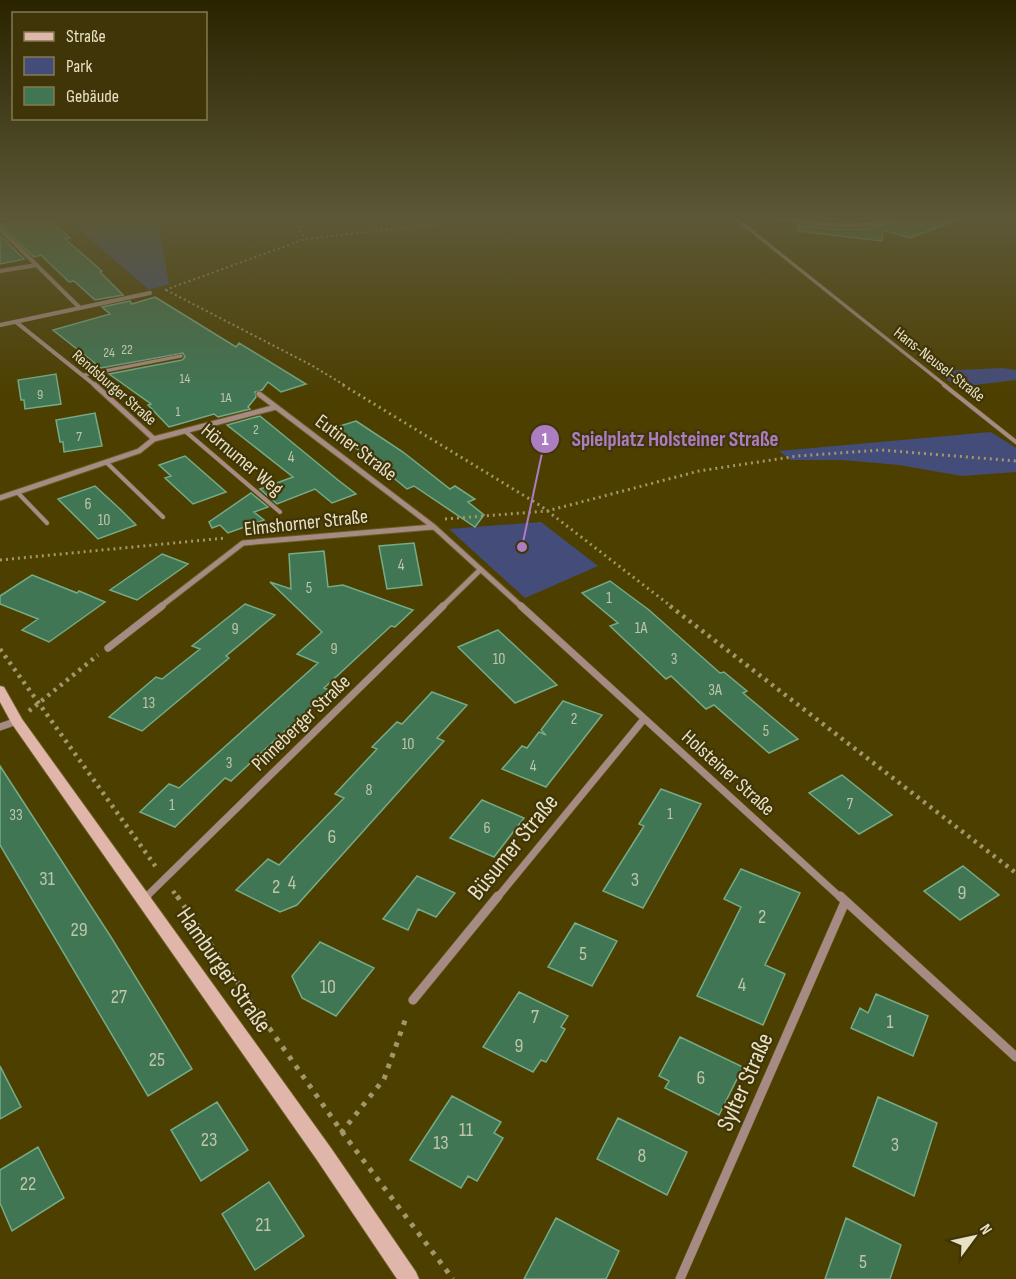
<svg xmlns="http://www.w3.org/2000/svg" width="1016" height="1279" viewBox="0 0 1016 1279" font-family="'Sofia Sans Condensed',sans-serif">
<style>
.green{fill:#444c7a}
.building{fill:#417655;stroke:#75ab87;stroke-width:1.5}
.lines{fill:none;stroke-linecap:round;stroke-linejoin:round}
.lane-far1-casing{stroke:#695c23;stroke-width:4}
.lane-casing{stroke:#695c23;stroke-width:5}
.street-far3-casing{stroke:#695c23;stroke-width:4.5}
.street-far2-casing{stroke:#695c23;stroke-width:7}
.street-far1-casing{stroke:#695c23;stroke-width:8}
.street-casing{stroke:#695c23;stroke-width:10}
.secondary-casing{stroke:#695c23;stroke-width:2}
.path-far3{stroke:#a1976b;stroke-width:2;stroke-dasharray:2 3;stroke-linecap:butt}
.path-far2{stroke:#a1976b;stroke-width:3;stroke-dasharray:2 4;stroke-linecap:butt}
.path-far1{stroke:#a1976b;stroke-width:4.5;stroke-dasharray:3 5;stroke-linecap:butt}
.path{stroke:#a1976b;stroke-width:5;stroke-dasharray:4.5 7;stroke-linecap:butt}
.lane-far1{stroke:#a68b84;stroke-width:3}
.lane{stroke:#a68b84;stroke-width:4}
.street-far3{stroke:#a68b84;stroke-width:4}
.street-far2{stroke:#a68b84;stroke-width:5}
.street-far1{stroke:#a68b84;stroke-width:7}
.street{stroke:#a68b84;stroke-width:9}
.secondary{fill:#e0b5aa;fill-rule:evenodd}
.labels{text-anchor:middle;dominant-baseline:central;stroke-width:4.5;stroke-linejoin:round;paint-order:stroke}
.far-number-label{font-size:14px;fill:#bec6a8}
.far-street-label{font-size:16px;fill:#e8e1c4;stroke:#3f3508}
.number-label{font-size:16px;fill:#bec6a8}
.street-label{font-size:20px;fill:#e8e1c4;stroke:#3f3508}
.near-number-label{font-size:20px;fill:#bec6a8}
.near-street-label{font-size:24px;fill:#e8e1c4;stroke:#3f3508}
.leader{fill:none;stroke:#ac7dc1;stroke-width:2}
.callout-dot{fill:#ac7dc1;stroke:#3f3508;stroke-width:2}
.mark-label{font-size:18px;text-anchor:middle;font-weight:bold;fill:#fff}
.callout-label{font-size:21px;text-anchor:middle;font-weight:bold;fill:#ac7dc1;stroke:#3f3508;stroke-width:4.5;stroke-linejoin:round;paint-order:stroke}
</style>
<rect width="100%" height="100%" fill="#4d3f00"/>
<path class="green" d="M 65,217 L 157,217 L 169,284 L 149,290 Z
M 1003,368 L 1016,370 L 1016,380 L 957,387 L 936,371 Z
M 991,432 L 1016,448 L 1016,472 L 962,476 L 899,465 L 842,460 L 791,460 L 779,451 Z
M 541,522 L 598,566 L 525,598 L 449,529 Z"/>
<path class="building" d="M 30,217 L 46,217 L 70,238 L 65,239 L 102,271 L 100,272 L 123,295 L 95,300 L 74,281 L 69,282 L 41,255 L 34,257 L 0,225 Z
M 802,217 L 881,217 L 849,221 Z
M 900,217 L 960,219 L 910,238 L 883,230 L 882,241 L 798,231 L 798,225 L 833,229 L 865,229 L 897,221 Z
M 0,235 L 24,259 L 0,264 Z
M 155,297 L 236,347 L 239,343 L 306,384 L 281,392 L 268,382 L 262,390 L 255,392 L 256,397 L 248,407 L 250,409 L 218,417 L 214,414 L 169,427 L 148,405 L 151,404 L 109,374 L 182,360 L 185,357 L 183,353 L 101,368 L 53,330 L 110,314 L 102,307 L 130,301 L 132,304 Z
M 56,374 L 61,404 L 25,409 L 24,400 L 21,400 L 18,380 Z
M 95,413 L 102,446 L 64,452 L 63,442 L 60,442 L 56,420 Z
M 260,416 L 338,480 L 356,494 L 332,503 L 315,489 L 277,504 L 260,489 L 293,477 L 227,425 Z
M 356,421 L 403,452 L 450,489 L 455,486 L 475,499 L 468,502 L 484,515 L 475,527 L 414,486 L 407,489 L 390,475 L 392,475 L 330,429 Z
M 185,456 L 226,492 L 193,504 L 165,478 L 171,476 L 159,465 Z
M 95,486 L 120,509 L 136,525 L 98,539 L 58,499 Z
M 251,493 L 268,507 L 254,512 L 264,520 L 228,533 L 220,525 L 212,528 L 209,522 Z
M 414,543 L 422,585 L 387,589 L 379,546 Z
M 324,551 L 328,587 L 343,585 L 413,610 L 395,627 L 391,626 L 324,688 L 329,690 L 231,781 L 225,778 L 175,827 L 140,812 L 169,784 L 179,788 L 318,663 L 297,654 L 322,632 L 270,582 L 291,589 L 289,554 Z
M 162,554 L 188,564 L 137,600 L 110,590 Z
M 32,575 L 77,593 L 79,591 L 105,602 L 49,642 L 22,630 L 38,619 L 0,604 L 0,596 Z
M 610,581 L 649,610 L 720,673 L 724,672 L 747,691 L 743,693 L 798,739 L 769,753 L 714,705 L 706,709 L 671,676 L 666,679 L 610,626 L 618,623 L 582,593 Z
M 245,604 L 275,615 L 226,656 L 229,658 L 142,731 L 109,717 L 156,677 L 162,679 L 200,649 L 192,646 Z
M 498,630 L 527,657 L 557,685 L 515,703 L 458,647 Z
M 432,692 L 467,705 L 437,738 L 444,741 L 297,905 L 280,912 L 236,890 L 268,859 L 279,865 L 344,798 L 335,794 L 377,749 L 372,747 L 397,722 L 402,724 Z
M 563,701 L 602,715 L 546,787 L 502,769 L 522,746 L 527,748 L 539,732 L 546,735 L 541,730 Z
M 0,766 L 111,937 L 192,1069 L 148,1096 L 0,845 Z
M 842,775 L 892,815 L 859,834 L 809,793 Z
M 661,789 L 701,804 L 643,908 L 603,891 L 644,826 L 639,824 Z
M 482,800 L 524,818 L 494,857 L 450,838 Z
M 963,866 L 999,895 L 960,920 L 924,891 Z
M 741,869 L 800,893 L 765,965 L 785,974 L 763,1025 L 697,996 L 741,907 L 724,899 Z
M 417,876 L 455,893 L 436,917 L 418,909 L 408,930 L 383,919 Z
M 575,923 L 617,941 L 592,986 L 548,967 Z
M 320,942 L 374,968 L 336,1016 L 302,998 L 292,976 Z
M 519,992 L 568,1016 L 561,1027 L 565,1029 L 546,1062 L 541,1060 L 533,1072 L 483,1047 Z
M 876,994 L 928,1016 L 913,1056 L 851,1028 L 860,1008 L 868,1013 Z
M 680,1037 L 743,1067 L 719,1115 L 665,1088 L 669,1081 L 659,1076 Z
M 0,1066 L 21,1107 L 0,1119 Z
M 452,1096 L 501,1122 L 494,1133 L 503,1138 L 477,1181 L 468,1176 L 461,1188 L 410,1160 Z
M 878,1097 L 937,1123 L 914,1196 L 853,1166 Z
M 217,1102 L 248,1150 L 201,1181 L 171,1130 Z
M 618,1118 L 687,1152 L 667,1195 L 597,1159 Z
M 38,1147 L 64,1198 L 12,1231 L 0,1203 L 0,1170 Z
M 269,1182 L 304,1236 L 255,1270 L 222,1214 Z
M 556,1218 L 619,1251 L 606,1279 L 524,1279 Z
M 846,1218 L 901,1245 L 890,1279 L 825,1279 Z"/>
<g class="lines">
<g class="lane-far1-casing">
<path id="lane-far1" d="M 734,217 L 946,386
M 0,219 L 7,217
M 84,375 L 181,356"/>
</g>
<g class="lane-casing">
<path id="lane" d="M 944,385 L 1016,442
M 185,431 L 280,512
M 106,462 L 163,517
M 18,493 L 47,523"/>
</g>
<g class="street-far3-casing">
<path id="street-far3" d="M 768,217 C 811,222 855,233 896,217
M 0,229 L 80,308
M 0,271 L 37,265
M 16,322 L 96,386
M 0,325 L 150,293"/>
</g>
<g class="street-far2-casing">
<path id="street-far2" d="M 259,394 L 434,527 L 522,607
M 154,439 L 276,407
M 0,498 L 139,451 L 154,439 L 95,385
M 160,607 L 243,543 L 433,527
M 442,607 L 480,570"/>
</g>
<g class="street-far1-casing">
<path id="street-far1" d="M 521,606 L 841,898
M 108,648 L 162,606
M 0,727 L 17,721
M 145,898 L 443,606
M 497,898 L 644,719"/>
</g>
<g class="street-casing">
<path id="street" d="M 840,896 L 1016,1057
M 144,899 L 147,896
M 413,1000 L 498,896
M 680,1279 L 845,902"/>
</g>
<g class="secondary-casing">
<path id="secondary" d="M 0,686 L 4,687 L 22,719 L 331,1148 L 416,1272 L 419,1279 L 397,1279 L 317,1160 L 12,724 L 0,702 Z"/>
</g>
<path class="path-far3" d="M 293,217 L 305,239
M 165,290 L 305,239 L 502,217
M 166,290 L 311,365 L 346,386"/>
<path class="path-far2" d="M 343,385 L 541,506 L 672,607
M 445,519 L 547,511 L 699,471 L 798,456 L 881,450 L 1016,461
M 0,560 L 225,538"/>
<path class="path-far1" d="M 670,606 L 1016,873
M 0,649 L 156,867
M 29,711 L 98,655
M 173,891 L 178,898"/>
<path class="path" d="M 177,896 L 342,1132 L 453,1279
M 341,1133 L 384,1079 L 407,1015"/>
<use href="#lane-far1" class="lane-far1"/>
<use href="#lane" class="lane"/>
<use href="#street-far3" class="street-far3"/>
<use href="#street-far2" class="street-far2"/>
<use href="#street-far1" class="street-far1"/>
<use href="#street" class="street"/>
<use href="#secondary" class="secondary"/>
</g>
<linearGradient id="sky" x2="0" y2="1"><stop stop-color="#2a2300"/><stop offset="0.55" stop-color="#5c5837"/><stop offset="1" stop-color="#5c5837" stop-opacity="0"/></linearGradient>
<rect width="1016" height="396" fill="url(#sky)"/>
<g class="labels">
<g class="far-number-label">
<text x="127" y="349">22</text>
<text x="109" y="352">24</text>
<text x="185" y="378">14</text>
<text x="40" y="394">9</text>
<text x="226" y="397">1A</text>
<text x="178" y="411">1</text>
<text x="256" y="429">2</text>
<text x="79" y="436">7</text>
</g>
<g class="far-street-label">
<text transform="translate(939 365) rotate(38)">Hans-Neusel-Straße</text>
<text transform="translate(114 388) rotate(41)">Rendsburger Straße</text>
</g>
<g class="number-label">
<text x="291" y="457">4</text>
<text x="88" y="504">6</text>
<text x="104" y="520">10</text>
<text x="401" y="565">4</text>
<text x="309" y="588">5</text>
<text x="609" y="598">1</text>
<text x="641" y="628">1A</text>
<text x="235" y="629">9</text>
<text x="334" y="649">9</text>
<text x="499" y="659">10</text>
<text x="674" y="659">3</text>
<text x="715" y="690">3A</text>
<text x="149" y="703">13</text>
<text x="574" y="719">2</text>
<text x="766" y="731">5</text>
<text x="408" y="744">10</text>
<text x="229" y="763">3</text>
<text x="533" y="766">4</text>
<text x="369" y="790">8</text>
<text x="850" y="804">7</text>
<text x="172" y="805">1</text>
<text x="670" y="814">1</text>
<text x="16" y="815">33</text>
<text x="487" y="828">6</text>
</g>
<g class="street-label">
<text transform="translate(356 448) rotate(37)">Eutiner Straße</text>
<text transform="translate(242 460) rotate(40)">Hörnumer Weg</text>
<text transform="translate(306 523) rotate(-6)">Elmshorner Straße</text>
<text transform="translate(301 723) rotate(-44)">Pinneberger Straße</text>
<text transform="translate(728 773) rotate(42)">Holsteiner Straße</text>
</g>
<g class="near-number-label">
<text x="332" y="837">6</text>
<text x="47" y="879">31</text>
<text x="635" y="880">3</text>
<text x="292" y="883">4</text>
<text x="276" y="887">2</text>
<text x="962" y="893">9</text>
<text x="762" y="917">2</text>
<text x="79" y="930">29</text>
<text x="583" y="954">5</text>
<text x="742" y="985">4</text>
<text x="328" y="987">10</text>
<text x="119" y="997">27</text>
<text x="535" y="1017">7</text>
<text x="890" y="1022">1</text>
<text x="519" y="1046">9</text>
<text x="157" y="1060">25</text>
<text x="701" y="1078">6</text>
<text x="466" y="1130">11</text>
<text x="209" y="1140">23</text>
<text x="441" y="1143">13</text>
<text x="895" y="1145">3</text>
<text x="642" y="1156">8</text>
<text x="28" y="1184">22</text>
<text x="263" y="1225">21</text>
<text x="863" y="1262">5</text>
</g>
<g class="near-street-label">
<text transform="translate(513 847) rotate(-51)">Büsumer Straße</text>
<text transform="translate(224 970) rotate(55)">Hamburger Straße</text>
<text transform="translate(745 1082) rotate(-66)">Sylter Straße</text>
</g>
</g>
<path class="leader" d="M522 547L545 439"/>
<g class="callout-dot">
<circle cx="522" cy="547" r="6"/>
<circle cx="545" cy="439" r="15"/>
</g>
<g class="mark-label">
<text x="545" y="445">1</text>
</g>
<g class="callout-label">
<text x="675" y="446">Spielplatz Holsteiner Straße</text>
</g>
<rect x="12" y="12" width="195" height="108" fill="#3f3508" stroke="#837a53" stroke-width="1.5"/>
<rect x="24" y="32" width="30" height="9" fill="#e0b5aa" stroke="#837a53" stroke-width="1.5"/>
<text x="66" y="42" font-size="18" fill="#e8e1c4">Straße</text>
<rect x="24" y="57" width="30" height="18" fill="#444c7a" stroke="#837a53" stroke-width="1.5"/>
<text x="66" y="72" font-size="18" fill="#e8e1c4">Park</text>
<rect x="24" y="87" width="30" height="18" fill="#417655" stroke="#837a53" stroke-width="1.5"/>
<text x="66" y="102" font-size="18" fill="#e8e1c4">Gebäude</text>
<g transform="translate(974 1237) rotate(57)" stroke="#3f3508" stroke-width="4.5" paint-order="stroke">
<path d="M0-4.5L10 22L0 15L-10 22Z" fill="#e8e1c4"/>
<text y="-9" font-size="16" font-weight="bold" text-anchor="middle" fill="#e8e1c4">N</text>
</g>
</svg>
